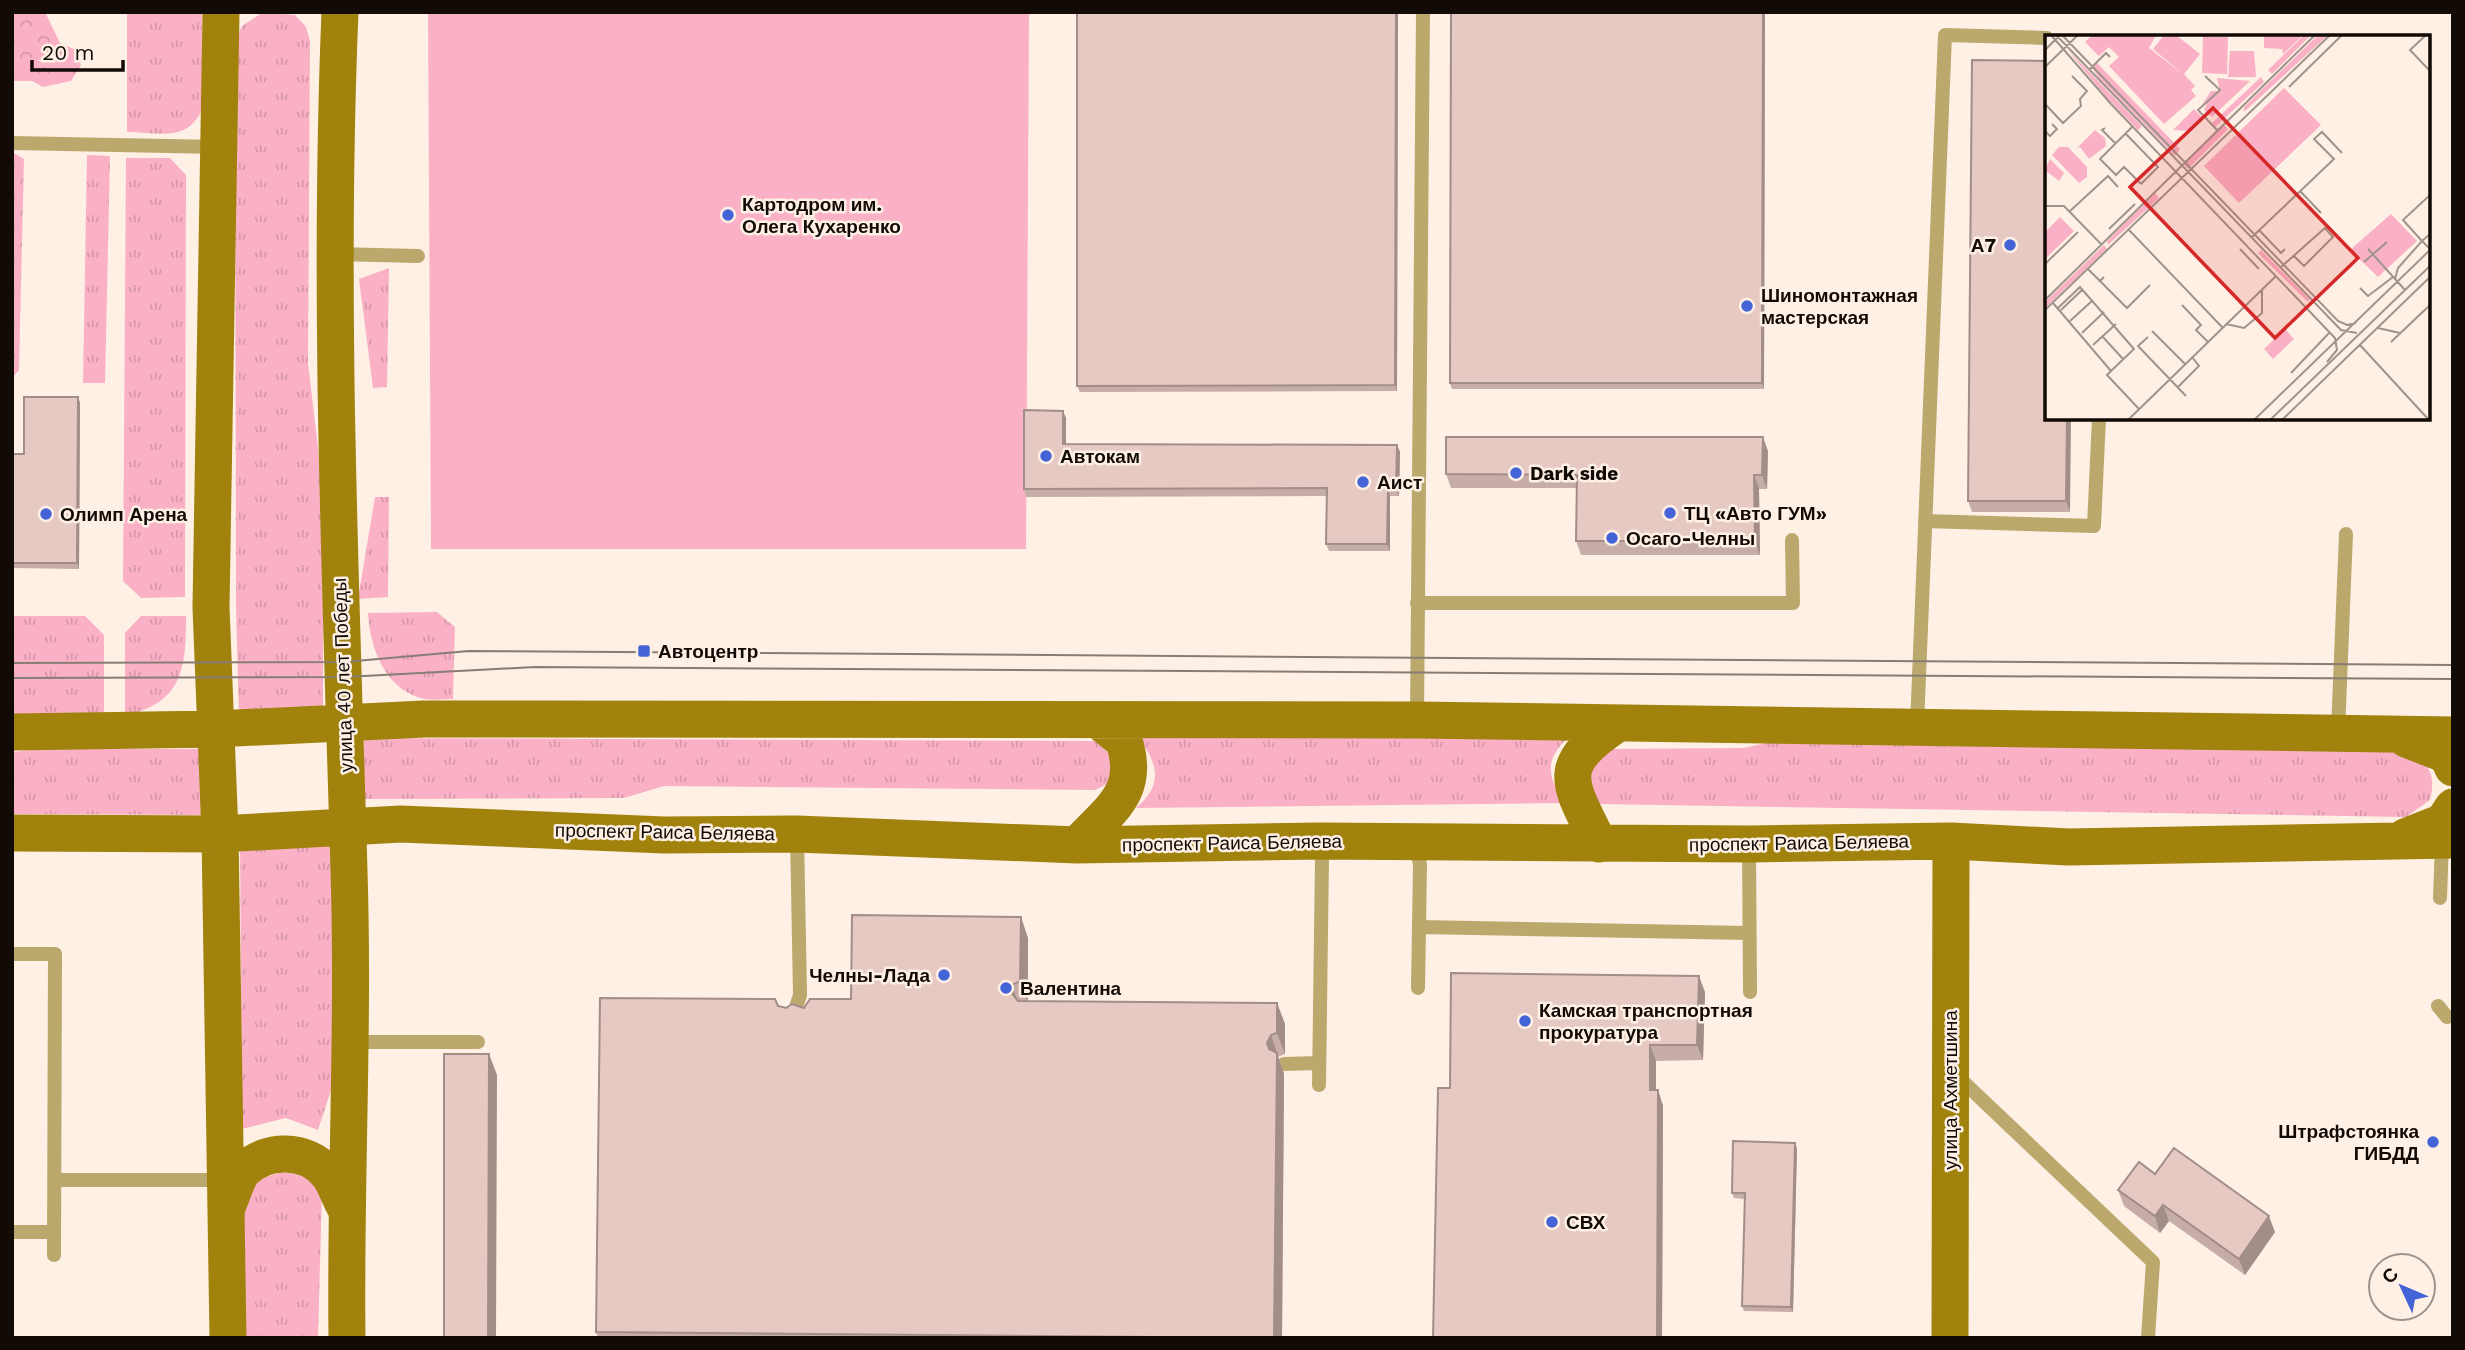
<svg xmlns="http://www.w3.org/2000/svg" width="2465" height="1350" viewBox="0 0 2465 1350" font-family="'Work Sans',sans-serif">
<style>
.grass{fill:url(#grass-tufts)}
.forest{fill:url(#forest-crowns)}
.park{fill:#fab1c6}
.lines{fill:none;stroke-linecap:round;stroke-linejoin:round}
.lane{stroke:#bba86c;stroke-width:14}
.secondary{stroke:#a0820d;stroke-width:37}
.tram{stroke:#887d75;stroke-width:2}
.wall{fill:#c7ada8}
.shaded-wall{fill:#a28d88}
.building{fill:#e7c9c3;stroke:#a28d88;stroke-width:2}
.poi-dot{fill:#4463d6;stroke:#fef0e5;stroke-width:2.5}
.labels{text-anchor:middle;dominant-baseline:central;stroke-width:5;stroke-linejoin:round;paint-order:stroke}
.poi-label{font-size:19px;font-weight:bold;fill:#110a05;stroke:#fef0e5;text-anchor:start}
.street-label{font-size:19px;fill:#110a05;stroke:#fef0e5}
.inset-road{fill:none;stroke:#9f948b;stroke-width:2}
.view{fill:#d62828;fill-opacity:0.15;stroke:#d62828;stroke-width:3.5}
.inset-edge{fill:none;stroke:#110a05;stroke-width:3.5}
</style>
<defs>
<pattern id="grass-tufts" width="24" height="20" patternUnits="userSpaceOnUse" patternTransform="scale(1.75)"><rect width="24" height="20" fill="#fab1c6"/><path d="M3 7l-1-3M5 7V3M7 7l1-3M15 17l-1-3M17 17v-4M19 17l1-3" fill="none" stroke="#d597a9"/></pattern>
<pattern id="forest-crowns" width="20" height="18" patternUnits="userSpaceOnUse" patternTransform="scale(1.75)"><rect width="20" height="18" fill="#fab1c6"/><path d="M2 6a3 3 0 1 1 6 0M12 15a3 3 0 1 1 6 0" fill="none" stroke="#d597a9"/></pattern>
</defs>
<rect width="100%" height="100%" fill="#fef0e5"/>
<path class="grass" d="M 127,12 L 202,12 L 202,110 C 186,143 159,132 127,132 Z
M 263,12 L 295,15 L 306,27 L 310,41 L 308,363 L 323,491 L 323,713 L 239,715 L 236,607 L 235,42 L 242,26 Z
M 87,155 L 110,156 L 105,383 L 83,383 Z
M 126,158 L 170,158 L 186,175 L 185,597 L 141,598 L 123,581 Z
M 389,268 L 387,387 L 373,388 L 359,279 Z
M 375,497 L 389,497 L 388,597 L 358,599 Z
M 437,612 L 455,627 L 453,699 C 443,699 430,701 420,698 C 384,687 370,647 368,613 Z
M 12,616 L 85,616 L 104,635 L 104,716 L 12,716 Z
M 141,616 L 186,616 C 186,669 183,702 125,716 L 125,633 Z
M 1571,735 C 1544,759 1547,773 1563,803 L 1136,808 C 1164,784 1158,764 1138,737 Z
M 1798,736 L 2411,751 C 2430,764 2436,777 2430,800 L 2406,817 L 1597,804 L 1585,767 L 1602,749 L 1743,748 Z
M 364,738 L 1097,741 L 1115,760 L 1109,783 L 1095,790 L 664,786 L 624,798 L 363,799 Z
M 41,749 L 202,749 L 202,815 L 12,814 L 12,752 Z
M 240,836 L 333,836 L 333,1084 L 318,1130 L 286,1118 L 242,1129 Z
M 282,1172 C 300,1174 309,1177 322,1191 L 318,1338 L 241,1338 C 240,1306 230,1213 248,1190 C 256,1179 270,1176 282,1172 Z"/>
<path class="forest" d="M 12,12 L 45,12 L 60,43 L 76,50 L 81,65 L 71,81 L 43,87 L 32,81 L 12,81 Z
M 12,152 L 24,159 L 19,370 L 12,378 Z"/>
<path class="park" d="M 428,12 L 1029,12 L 1026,549 L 431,549 Z"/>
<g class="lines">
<path class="lane" d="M 12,143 L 219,147
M 335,254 L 418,256
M 1925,521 L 2094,526 L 2099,418
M 1417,603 L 1793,603 L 1792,540
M 1417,718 L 1423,12
M 1917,726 L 1945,35 L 2047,38
M 2338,731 L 2346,534
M 1416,843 L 1420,865 L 1418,988
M 1749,846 L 1750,992
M 2440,898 L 2442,842
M 1419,927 L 1749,933
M 12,954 L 55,954 L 54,1255
M 2438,1006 L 2447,1017
M 792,1020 L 800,995 L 797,834
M 349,1042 L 478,1042
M 1284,1064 L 1319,1063
M 1955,1074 L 2153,1262 L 2148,1338
M 1319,1085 L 1322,858 L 1319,843
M 54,1180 L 224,1180
M 12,1232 L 54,1232"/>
<path class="secondary" d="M 221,12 L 211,607 L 220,834 L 228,1338
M 340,12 C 328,299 341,585 349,871 C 354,1027 345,1182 347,1338
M 12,732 L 216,729 L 424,719 L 1417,720 L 2453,735
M 2406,739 L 2447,755 L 2453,768
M 12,833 L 220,834 L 401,824 L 664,835 L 797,834 L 1077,845 L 1319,841 L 1749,844 L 1951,841 L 2069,847 L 2453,840
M 2405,837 L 2443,822 L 2453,807
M 1599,844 C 1570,783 1552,767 1617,724
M 1077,845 C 1109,810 1141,793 1124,741 L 1098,720
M 227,1207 C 232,1196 236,1180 243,1171 C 266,1148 306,1148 327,1173 C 335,1182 339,1197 345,1207
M 1950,1338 L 1951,841"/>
<path class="tram" d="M 12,663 L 344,662 L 469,651 L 2453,665
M 12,678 L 345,677 L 535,667 L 2453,679"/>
</g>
<path class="wall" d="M 1077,12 L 1398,12 L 1397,391 L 1080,392 L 1077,386 Z
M 1765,12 L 1764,389 L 1452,389 L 1450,383 Z
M 78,397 L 80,403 L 79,569 L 12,568 L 12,454 L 24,454 Z
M 1066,418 L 1066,444 L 1397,445 L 1400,452 L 1399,496 L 1390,496 L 1390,551 L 1329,551 L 1326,544 L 1327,496 L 1026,497 L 1024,489 Z
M 2047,418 L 2070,512 L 1972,512 L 1968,501 Z
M 1768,451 L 1767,489 L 1759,489 L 1760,555 L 1581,555 L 1576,541 L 1576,488 L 1451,488 L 1446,474 Z
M 1028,938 L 1028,1001 L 1277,1003 L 1285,1024 L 1285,1054 L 1278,1057 L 1284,1074 L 1282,1338 L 598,1338 L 596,1332 L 778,1006 L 786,1008 L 804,1008 L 851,999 Z
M 1705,992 L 1703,1060 L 1656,1061 L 1656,1090 L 1658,1090 L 1663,1106 L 1662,1338 L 1433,1338 L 1450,1088 Z
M 1797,1148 L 1793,1312 L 1744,1311 L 1742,1306 L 1745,1199 L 1734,1198 L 1732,1193 Z
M 2155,1174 L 2275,1232 L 2245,1275 L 2169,1221 L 2160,1233 L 2124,1206 L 2118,1190 Z"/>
<path class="shaded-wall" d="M 1396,12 L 1398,12 L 1397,391 L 1395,385 Z
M 1763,12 L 1765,12 L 1764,389 L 1762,383 Z
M 2047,62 L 2047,216 L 2045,212 Z
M 78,397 L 80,403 L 79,569 L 77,563 Z
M 1063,411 L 1066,418 L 1066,451 L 1063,444 Z
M 2067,418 L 2071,418 L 2070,512 L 2066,501 Z
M 1763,437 L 1768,451 L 1767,489 L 1762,475 Z
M 1397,445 L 1400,452 L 1399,496 L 1396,488 Z
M 1754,475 L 1759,489 L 1760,555 L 1755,541 Z
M 1388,488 L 1390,496 L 1390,551 L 1387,544 Z
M 1021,917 L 1028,938 L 1028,1002 L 1020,981 Z
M 1699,976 L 1705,992 L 1703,1060 L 1697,1045 Z
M 1012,985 L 1019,1006 L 1010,991 Z
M 1277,1003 L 1285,1024 L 1285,1054 L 1277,1033 Z
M 1271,1035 L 1284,1074 L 1282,1338 L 1274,1338 L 1274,1064 L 1267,1043 Z
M 1650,1045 L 1656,1061 L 1656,1105 L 1650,1090 Z
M 489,1054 L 497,1075 L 496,1338 L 488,1338 Z
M 1658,1090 L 1663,1106 L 1662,1338 L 1657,1338 Z
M 1795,1143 L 1797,1148 L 1793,1312 L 1791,1307 Z
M 2163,1205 L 2169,1221 L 2160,1233 L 2155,1216 Z
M 2269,1216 L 2275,1232 L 2245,1275 L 2239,1259 Z"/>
<path class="building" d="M 1077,12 L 1396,12 L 1395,385 L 1077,386 Z
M 1451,12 L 1763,12 L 1762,383 L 1450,383 Z
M 1972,60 L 2046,61 L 2045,212 L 2047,212 L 2047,418 L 2067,418 L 2066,501 L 1968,501 Z
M 24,397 L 78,397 L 77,563 L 12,563 L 12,454 L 24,454 Z
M 1024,410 L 1063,411 L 1063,444 L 1397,445 L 1396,488 L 1388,488 L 1387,544 L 1326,544 L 1327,488 L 1024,489 Z
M 1446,437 L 1763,437 L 1762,475 L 1754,475 L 1755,541 L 1576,541 L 1577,475 L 1446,474 Z
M 852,915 L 1021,917 L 1020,981 L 1012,985 L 1010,991 L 1018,1001 L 1277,1003 L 1277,1033 L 1271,1035 L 1267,1043 L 1269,1049 L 1277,1053 L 1274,1338 L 596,1332 L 600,998 L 775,999 L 778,1006 L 786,1008 L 792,1004 L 804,1008 L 810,999 L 851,999 Z
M 1451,973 L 1699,976 L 1697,1045 L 1650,1045 L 1650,1090 L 1658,1090 L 1657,1338 L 1433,1338 L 1438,1088 L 1450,1088 Z
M 444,1054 L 489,1054 L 488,1338 L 444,1338 Z
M 1733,1141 L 1795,1143 L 1791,1307 L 1742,1306 L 1745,1193 L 1732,1193 Z
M 2174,1148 L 2269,1216 L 2239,1259 L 2163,1205 L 2155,1216 L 2118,1190 L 2139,1162 L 2155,1174 Z"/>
<g class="poi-dot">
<circle cx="728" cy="215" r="7"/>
<circle cx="2010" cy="245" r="7"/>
<circle cx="1747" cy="306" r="7"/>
<circle cx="1046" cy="456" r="7"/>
<circle cx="1516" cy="473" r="7"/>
<circle cx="1363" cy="482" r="7"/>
<circle cx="1670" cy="513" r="7"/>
<circle cx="46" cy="514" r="7"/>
<circle cx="1612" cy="538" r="7"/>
<rect x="637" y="644" width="14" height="14" rx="3.5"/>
<circle cx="944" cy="975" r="7"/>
<circle cx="1006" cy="988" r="7"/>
<circle cx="1525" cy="1021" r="7"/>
<circle cx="2433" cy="1142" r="7"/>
<circle cx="1552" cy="1222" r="7"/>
</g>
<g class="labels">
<g class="poi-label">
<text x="742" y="204">Картодром им.<tspan x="742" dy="22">Олега Кухаренко</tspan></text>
<text x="1996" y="245" text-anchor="end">А7</text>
<text x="1761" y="295">Шиномонтажная<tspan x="1761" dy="22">мастерская</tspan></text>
<text x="1060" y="456">Автокам</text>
<text x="1530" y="473">Dark side</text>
<text x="1377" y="482">Аист</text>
<text x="1684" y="513">ТЦ «Авто ГУМ»</text>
<text x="60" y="514">Олимп Арена</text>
<text x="1626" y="538">Осаго-Челны</text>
<text x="658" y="651">Автоцентр</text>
<text x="930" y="975" text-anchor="end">Челны-Лада</text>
<text x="1020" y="988">Валентина</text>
<text x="1539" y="1010">Камская транспортная<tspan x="1539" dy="22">прокуратура</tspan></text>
<text x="2419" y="1131" text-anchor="end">Штрафстоянка<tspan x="2419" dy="22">ГИБДД</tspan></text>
<text x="1566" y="1222">СВХ</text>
</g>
<g class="street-label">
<text transform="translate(343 675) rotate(-92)">улица 40 лет Победы</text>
<text transform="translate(665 832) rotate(1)">проспект Раиса Беляева</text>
<text transform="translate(1232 843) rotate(-1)">проспект Раиса Беляева</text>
<text transform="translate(1799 843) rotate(-1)">проспект Раиса Беляева</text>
<text transform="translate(1950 1090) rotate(-90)">улица Ахметшина</text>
</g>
</g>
<g transform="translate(2045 35)">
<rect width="385" height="385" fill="#fef0e5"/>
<path d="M 259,0 L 266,0 L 227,39 L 223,35 ZM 273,0 L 283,0 L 199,77 L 199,72 ZM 22,14 L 97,91 L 93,95 L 61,62 ZM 52,28 L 135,114 L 130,121 L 54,43 L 47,33 ZM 216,42 L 219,47 L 170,92 L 167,88 ZM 179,90 L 183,94 L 143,134 L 138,129 ZM 110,158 L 114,163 L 63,210 L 62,206 ZM 15,182 L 29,196 L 1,223 L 0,197 ZM 59,210 L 62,214 L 0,273 L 0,267 ZM 216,215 L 264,264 L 263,267 L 213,218 Z" fill="#fab1c6"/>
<path d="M 172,43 L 205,46 L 167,82 L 159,75 L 162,68 L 157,70 L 166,56 L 175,56 ZM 149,74 L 159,84 L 146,96 L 128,95 Z" fill="#fab1c6"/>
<path d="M 47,0 L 111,0 L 104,13 L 139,40 L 108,14 L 119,0 L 131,0 L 155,19 L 139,39 L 150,51 L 146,55 L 151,61 L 119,89 L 64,31 L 74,22 L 64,12 L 54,21 L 40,7 ZM 219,0 L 258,0 L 238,19 L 237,14 L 219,13 ZM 158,1 L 183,2 L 182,39 L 157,38 ZM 185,16 L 209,16 L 211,42 L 183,42 ZM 239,53 L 276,90 L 194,168 L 159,131 ZM 50,95 L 60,103 L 61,111 L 44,124 L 35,112 L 31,114 ZM 14,112 L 23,112 L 42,132 L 42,142 L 34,148 L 7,120 ZM 5,124 L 19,138 L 14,146 L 0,135 ZM 346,179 L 372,206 L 333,242 L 305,215 ZM 240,294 L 249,304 L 228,324 L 219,314 Z" fill="#fab1c6"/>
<path class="inset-road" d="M 6,0 L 66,69 L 290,303 L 292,315 L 282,327M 11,0 L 296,295 L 312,298M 17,0 L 293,286 L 302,290 L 311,288M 381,0 L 365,15 L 385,36M 0,15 L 15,0M 0,32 L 33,0M 44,35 L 61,18 L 65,22M 160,41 L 175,55 L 153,75 L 172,95M 244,52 L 297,0M 0,69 L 18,88 L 36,71 L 35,64 L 42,56 L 27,41M 87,92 L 55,124 L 71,140 L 79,132 L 96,149M 60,93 L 57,95 L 71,109M 0,96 L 5,101 L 12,94 L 7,89M 81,99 L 113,132 L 96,149M 255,156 L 276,178M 0,171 L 19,171 L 56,209M 24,177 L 63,141 L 73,152M 64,194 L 90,169M 84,195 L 177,292M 214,195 L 236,218 L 240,214M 385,199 L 377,206 L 385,214M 207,202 L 289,124 L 269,104 L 277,97 L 297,118M 195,214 L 214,234M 323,214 L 360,255M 319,227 L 342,207M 0,229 L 33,197M 236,232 L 280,193 L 288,202 L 259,231 L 249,221M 43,234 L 55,246 L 59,242M 350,244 L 353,233 L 377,206 L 358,185 L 385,160M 55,246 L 82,273 L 105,250M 315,253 L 323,261 L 348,242M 0,265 L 270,0M 8,268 L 66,336 L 89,314 L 35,252 L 13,273M 137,270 L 156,290 L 151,295 L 163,307M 0,275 L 285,0M 16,275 L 38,254M 25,286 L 48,265M 181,289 L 199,293 L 217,278 L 217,255M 333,293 L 355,298M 107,296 L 140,329M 37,298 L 59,277M 57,301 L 78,324M 103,302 L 93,311 L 141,361M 346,307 L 385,270M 48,310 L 71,289M 315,310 L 384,385M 66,336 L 62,340 L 94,374M 246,338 L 285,297M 133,352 L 154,331 L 147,322M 83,385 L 231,241M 209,385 L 385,215M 225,385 L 385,231M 237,385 L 385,242"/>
<path class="view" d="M 168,73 L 313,223 L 230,303 L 85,152 Z"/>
<rect width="385" height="385" class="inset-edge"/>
</g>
<rect width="2465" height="1350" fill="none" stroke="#110a05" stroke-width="28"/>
<g transform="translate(2402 1287) rotate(314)"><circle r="33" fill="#fef0e5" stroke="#9f948b" stroke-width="2"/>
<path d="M0-5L12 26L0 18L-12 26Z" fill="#4463d6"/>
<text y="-10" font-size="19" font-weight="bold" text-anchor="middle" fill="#110a05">С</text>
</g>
<path d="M32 60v10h91v-10" fill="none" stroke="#110a05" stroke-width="3.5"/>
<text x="42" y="60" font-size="21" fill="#110a05" stroke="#fef0e5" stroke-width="5" paint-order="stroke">20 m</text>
</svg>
